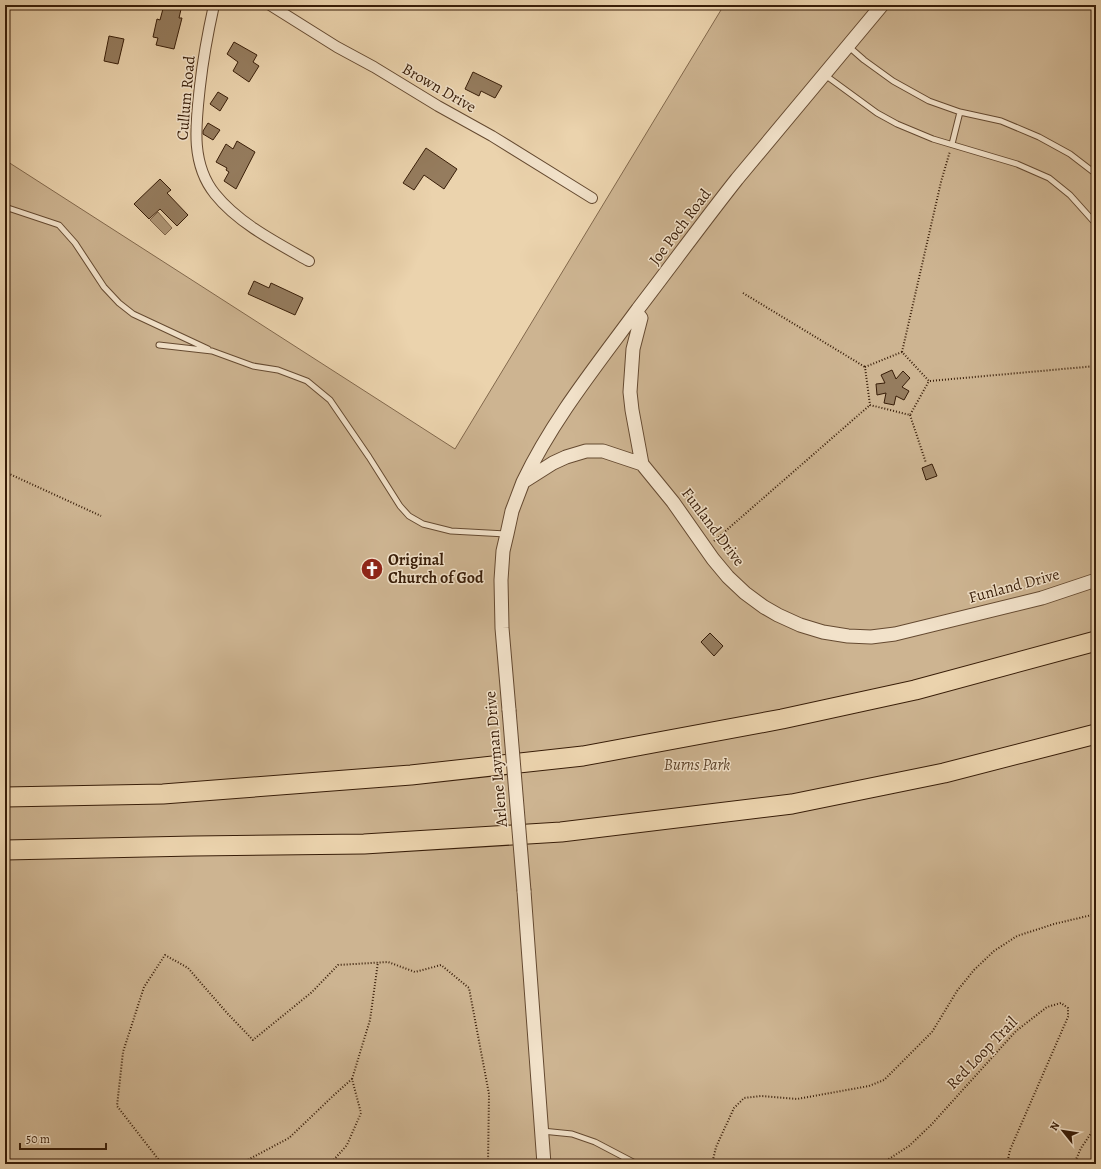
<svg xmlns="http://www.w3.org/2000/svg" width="1101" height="1169" viewBox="0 0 1101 1169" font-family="Alegreya,serif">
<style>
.green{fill:#cdb491;stroke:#82684c}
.water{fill:#ae9575;stroke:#7f6549}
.building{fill:#957c5e;stroke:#381d08}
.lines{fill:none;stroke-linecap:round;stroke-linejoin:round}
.service-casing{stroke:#654a31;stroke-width:7}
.minor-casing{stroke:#654a31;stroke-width:12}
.tertiary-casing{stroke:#654a31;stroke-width:15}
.motorway-casing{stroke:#381d08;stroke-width:21}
.path{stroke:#381d08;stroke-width:2;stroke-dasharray:1 2;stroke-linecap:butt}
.service{stroke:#f2e2ca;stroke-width:5}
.minor{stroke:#f2e2ca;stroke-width:10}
.tertiary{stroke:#f2e2ca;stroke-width:13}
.motorway{stroke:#ebd3ad;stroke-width:19}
.tertiary-bridge-casing{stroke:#654a31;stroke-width:15;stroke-linecap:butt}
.tertiary-bridge{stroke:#f2e2ca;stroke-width:13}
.labels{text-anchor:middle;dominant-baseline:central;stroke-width:3;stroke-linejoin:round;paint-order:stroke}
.street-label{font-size:16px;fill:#381d08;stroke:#f2e2ca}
.poi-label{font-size:16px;font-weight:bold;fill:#381d08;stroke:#f2e2ca;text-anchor:start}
.park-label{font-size:16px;font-style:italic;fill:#5d432a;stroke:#f2e2ca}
</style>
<rect width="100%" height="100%" fill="#ebd3ad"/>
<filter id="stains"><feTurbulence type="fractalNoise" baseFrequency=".005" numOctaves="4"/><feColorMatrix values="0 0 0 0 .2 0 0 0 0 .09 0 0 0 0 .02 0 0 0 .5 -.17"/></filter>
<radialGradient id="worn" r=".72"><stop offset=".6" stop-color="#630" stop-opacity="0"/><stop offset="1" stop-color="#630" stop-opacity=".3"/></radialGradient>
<path class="green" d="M 724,5 L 1096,5 L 1096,1164 L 5,1164 L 5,160 L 455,449 Z"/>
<path class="water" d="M 158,212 L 172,228 L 165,235 L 150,220 Z"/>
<path class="building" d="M 164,5 L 182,5 L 179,18 L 182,18 L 174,49 L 156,45 L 158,38 L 153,37 L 157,19 L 160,20 Z
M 109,36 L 124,39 L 118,64 L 104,61 Z
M 234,42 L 257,55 L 253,62 L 259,66 L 249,82 L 233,71 L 238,62 L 227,54 Z
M 473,72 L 502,86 L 495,98 L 481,91 L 479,96 L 465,89 Z
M 218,92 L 228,98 L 220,111 L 210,104 Z
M 208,123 L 220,130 L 213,140 L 203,134 L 203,131 Z
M 237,141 L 255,152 L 236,189 L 224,181 L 229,172 L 226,170 L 227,168 L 216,162 L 226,144 L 233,149 Z
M 426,148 L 457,169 L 444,189 L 424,175 L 414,190 L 403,183 Z
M 160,179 L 171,190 L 167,193 L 188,215 L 177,226 L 160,209 L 149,219 L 134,204 Z
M 254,281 L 269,288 L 271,283 L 303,298 L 295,315 L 248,294 Z
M 892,370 L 896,379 L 903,371 L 910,378 L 902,387 L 909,391 L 904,400 L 896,396 L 894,405 L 884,403 L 886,393 L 877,395 L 876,384 L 885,383 L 881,375 Z
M 932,464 L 937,476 L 926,480 L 922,468 Z
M 710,633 L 723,646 L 714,656 L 701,642 Z"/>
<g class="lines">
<g class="service-casing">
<path id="service" d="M 848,46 L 864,60 L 893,81 L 929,101 L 960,112 L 1001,121 L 1039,137 L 1070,154 L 1096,174
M 825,75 L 877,113 L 897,124 L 933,139 L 1017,164 L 1049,178 L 1070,195 L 1096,224
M 952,144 L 960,112
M 5,207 L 59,225 L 75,243 L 104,287 L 119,303 L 133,314 L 208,349
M 159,345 L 212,351 L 253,366 L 278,370 L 307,381 L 330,400 L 369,457 L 400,506 L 409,516 L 423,524 L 451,531 L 506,534
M 542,1131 L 572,1134 L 595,1142 L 637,1164"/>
</g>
<g class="minor-casing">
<path id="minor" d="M 214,5 C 208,32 203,59 200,86 C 196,123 190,163 215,194 C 238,223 277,243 309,261
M 270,5 L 337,47 L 374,67 L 438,106 L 492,136 L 592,198"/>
</g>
<g class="tertiary-casing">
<path id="tertiary" d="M 636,312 L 641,318 L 633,349 L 630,392 L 632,410 L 642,464 L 673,502 L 713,559 L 728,577 L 745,593 L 764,607 L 778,615 L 800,625 L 823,632 L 848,636 L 871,637 L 895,634 L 1042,598 L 1096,580
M 523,482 C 553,419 597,365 638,309 C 671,266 703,222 737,179 C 785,121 834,63 882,5
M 509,710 L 502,628 L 501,580 L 503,551 L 507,534 L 512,511 L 523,482 L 553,463 L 566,457 L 586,451 L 603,451 L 642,464
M 524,891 L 544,1164"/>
</g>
<g class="motorway-casing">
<path id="motorway" d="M 5,797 L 163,794 L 411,775 L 583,756 L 782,719 L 915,690 L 1096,641
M 5,850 L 194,846 L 364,844 L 561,832 L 792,804 L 944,773 L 1096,734"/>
</g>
<path class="path" d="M 743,293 L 865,367
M 902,352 L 865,367 L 870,405 L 910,415 L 929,381 L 902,352 L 941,182 L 950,151
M 930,381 L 1096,366
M 910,415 L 926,463
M 5,472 L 101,516
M 714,541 L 870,405
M 352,1079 L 370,1020 L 378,962
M 162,1164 L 117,1106 L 123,1052 L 144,987 L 165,955 L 188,968 L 227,1013 L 253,1040 L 312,992 L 338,965 L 388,962 L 415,972 L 441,965 L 469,988 L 489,1094 L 488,1164
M 240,1164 L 289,1138 L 334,1095 L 352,1079 L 361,1113 L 347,1145 L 330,1164
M 712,1164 L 716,1147 L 734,1108 L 744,1098 L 761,1096 L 797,1099 L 869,1086 L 884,1080 L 932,1032 L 957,991 L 974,970 L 994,951 L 1017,936 L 1054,924 L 1096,914
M 881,1164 L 909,1146 L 931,1125 L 1016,1031 L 1047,1007 L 1061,1003 L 1068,1008 L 1068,1017 L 1010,1150 L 1007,1164
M 1074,1164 L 1081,1148 L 1096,1126"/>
<use href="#service" class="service"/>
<use href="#minor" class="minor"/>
<use href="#tertiary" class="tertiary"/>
<use href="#motorway" class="motorway"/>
<g class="tertiary-bridge-casing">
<path id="tertiary-bridge" d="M 509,710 L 524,891"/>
</g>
<use href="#tertiary-bridge" class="tertiary-bridge"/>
</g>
<defs>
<g id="church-disc" transform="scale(1.15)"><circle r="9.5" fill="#8f2418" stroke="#f2e2ca"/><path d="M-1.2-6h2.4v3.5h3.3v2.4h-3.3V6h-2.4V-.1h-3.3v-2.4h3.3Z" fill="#fff"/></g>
</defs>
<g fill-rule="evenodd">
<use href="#church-disc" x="372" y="569"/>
</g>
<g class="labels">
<g class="street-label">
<text transform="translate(439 88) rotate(30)">Brown Drive</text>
<text transform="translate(186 98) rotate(-85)">Cullum Road</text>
<text transform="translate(680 227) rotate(-53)">Joe Poch Road</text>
<text transform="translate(713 527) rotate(53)">Funland Drive</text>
<text transform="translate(1014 586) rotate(-15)">Funland Drive</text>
<text transform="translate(496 759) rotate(-95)">Arlene Layman Drive</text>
<text transform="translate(982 1053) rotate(-46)">Red Loop Trail</text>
</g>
<g class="poi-label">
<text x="388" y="560">Original<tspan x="388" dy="18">Church of God</tspan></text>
</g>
<g class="park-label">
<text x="697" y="765">Burns Park</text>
</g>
</g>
<rect width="1101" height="1169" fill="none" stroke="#ebd3ad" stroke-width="20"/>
<rect x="6" y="6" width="1089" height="1157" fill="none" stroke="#381d08" stroke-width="2"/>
<rect x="10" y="10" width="1081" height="1149" fill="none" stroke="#381d08"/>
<g transform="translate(1063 1131) rotate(300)" stroke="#f2e2ca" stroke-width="3" paint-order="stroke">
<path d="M0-3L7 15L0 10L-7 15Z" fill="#381d08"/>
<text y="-6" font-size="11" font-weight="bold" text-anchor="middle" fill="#381d08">N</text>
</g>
<path d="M20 1143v6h86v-6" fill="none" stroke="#381d08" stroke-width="2"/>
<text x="26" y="1143" font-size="12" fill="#381d08" stroke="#f2e2ca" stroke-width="3" paint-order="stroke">50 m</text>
<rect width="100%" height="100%" filter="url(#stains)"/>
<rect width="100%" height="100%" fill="url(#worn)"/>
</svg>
